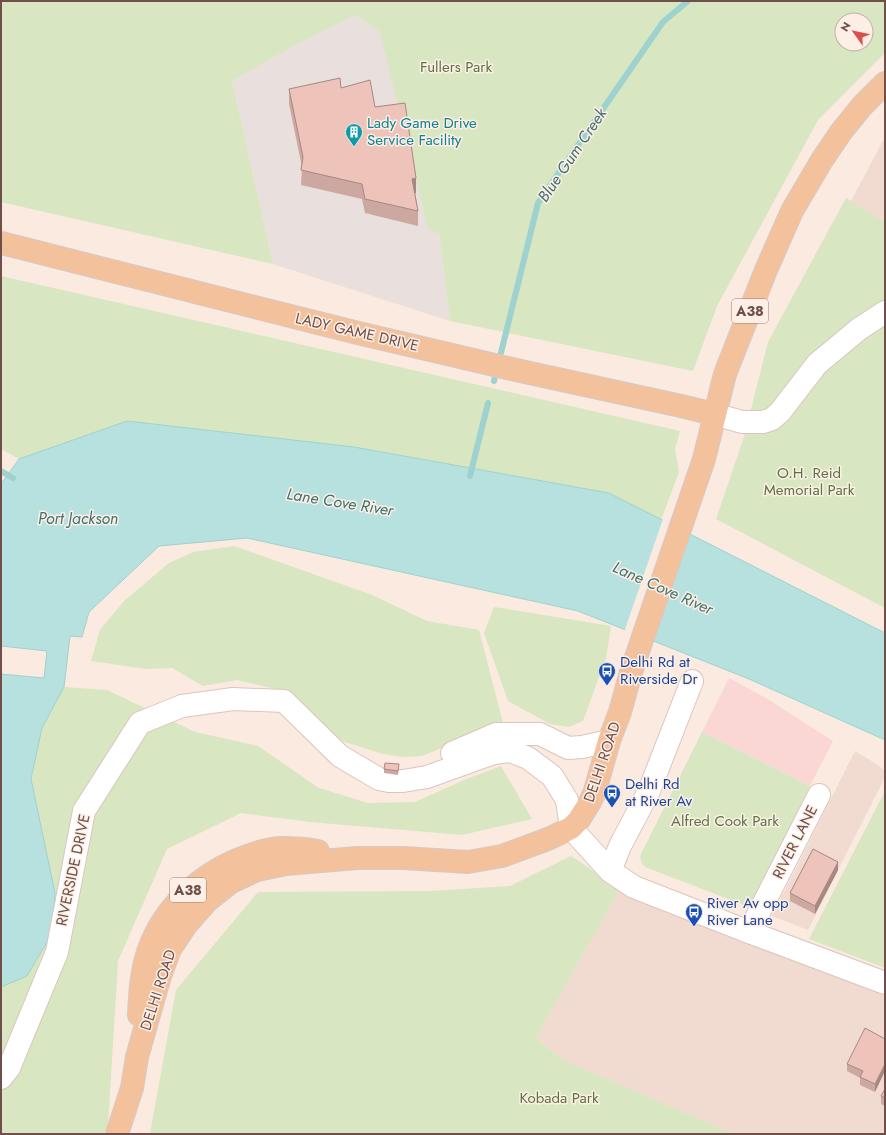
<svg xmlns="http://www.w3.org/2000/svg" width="886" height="1135" viewBox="0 0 886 1135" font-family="Jost,sans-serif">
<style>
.residential{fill:#f1dacf}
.commercial{fill:#fad7d5}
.industrial{fill:#e9dfdc}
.green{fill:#d8e6c1;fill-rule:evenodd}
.water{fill:#b7e1de;stroke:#9ed2cf}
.pier{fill:#faeae0}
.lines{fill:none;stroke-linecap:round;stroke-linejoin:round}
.stream{stroke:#9ed2cf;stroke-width:6}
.minor-casing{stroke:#ddc5bd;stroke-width:24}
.major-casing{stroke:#d4cac9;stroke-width:24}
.minor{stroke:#fff;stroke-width:22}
.major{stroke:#f4c19d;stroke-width:22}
.wall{fill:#cca8a0}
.shaded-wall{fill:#a68882}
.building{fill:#edc3ba;stroke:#a68882}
.labels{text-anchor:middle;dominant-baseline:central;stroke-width:3;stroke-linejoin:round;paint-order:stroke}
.shield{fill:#fdefe6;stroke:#997f79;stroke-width:1}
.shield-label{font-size:14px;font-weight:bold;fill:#6e4f4a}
.park-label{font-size:15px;fill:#5c7443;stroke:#fdefe6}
.culture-label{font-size:15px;fill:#0d838f;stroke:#fdefe6;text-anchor:start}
.street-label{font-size:15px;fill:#6e4f4a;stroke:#fdefe6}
.transit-label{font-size:15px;fill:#164399;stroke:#fdefe6;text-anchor:start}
.water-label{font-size:16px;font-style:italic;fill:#407370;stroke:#fdefe6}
</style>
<rect width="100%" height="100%" fill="#faeae0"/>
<path class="residential" d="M 885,137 L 885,222 L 851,201 Z
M 855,751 L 878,765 L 885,771 L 885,777 L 808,930 L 772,916 Z
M 621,887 L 885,989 L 885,1134 L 734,1134 L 561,1059 L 536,1038 Z"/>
<path class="commercial" d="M 729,678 L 766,698 L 833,741 L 810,786 L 702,732 Z"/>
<path class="industrial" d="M 356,15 L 397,44 L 428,145 L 450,321 L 273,264 L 232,81 L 301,42 Z"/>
<path class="green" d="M 1,1 L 885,1 L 885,53 L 818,120 L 717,306 L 693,371 L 450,321 L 439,233 L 428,229 L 380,32 L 356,15 L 301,42 L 232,81 L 273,264 L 1,202 ZM 842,20 L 866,20 L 866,44 L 842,44 Z
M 846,198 L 885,222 L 885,608 L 716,519 L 744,437 L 768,342 Z
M 1,276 L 680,431 L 675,449 L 679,472 L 661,520 L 609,493 L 354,447 L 127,421 L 19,459 L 1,449 Z
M 234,546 L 372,595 L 427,621 L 479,630 L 503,723 L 422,756 L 404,757 L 383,754 L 342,741 L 284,691 L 237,680 L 203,686 L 172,668 L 146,669 L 91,661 L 100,630 L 124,601 L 169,563 L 193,552 Z
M 494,607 L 611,626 L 606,658 L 583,721 L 569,727 L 550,724 L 508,701 L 484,633 Z
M 64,687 L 107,690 L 195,732 L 258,746 L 319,788 L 368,803 L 415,802 L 464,780 L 501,766 L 532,819 L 462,835 L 310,822 L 241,813 L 167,849 L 118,961 L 108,1126 L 103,1134 L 1,1134 L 1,987 L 27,976 L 55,893 L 31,779 L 42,728 Z
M 702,732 L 810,786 L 749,907 L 645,867 L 641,862 L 640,856 Z
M 885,791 L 885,968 L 809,939 Z
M 571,856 L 601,876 L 621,887 L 536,1038 L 561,1059 L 734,1134 L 150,1134 L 176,990 L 258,892 L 432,891 L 510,886 Z"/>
<path class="water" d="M 127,421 L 354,447 L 609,493 L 885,633 L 885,740 L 749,679 L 578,611 L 247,538 L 159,546 L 89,612 L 82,637 L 70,636 L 64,687 L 42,728 L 31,779 L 55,893 L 53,932 L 27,976 L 1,987 L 1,674 L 44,678 L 47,651 L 1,646 L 1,484 L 19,459 Z"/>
<path class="pier" d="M 663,519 L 691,532 L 652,643 L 624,632 Z"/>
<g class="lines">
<path class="stream" d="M 494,381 L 538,203 L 663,22 L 688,1
M 1,471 L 13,478
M 470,476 L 488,403"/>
<g class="minor-casing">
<path id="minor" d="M 714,414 L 742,422 L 763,422 L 772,419 L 780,412 L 817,364 L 859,329 L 885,312
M 452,753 L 496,734 L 540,734 L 568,748 L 582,747 L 609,741
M 610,871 L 620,846 L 649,791 L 692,681
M 749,932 L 819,795
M 1,1078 L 9,1068 L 57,952 L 84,811 L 140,723 L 182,706 L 233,699 L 284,701 L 340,756 L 379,779 L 389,781 L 403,781 L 427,777 L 494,753 L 510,751 L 528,758 L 552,776 L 567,800 L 571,828 L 610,871 L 634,887 L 749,932 L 885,983"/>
</g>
<g class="major-casing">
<path id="major" d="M 1,243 L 358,333 L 516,370 L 681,406 L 714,414
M 139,1015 C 140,994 141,973 148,952 C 163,907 202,872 247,856 C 258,852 270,848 282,848 C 294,848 307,849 318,851
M 117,1134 L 132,1088 L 137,1057 L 152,1004 L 160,976 L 170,949 L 186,925 L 207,901 L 231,882 L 257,870 L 286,864 L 357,858 L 403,858 L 468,862 L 502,856 L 548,839 L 571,828 L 578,821 L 590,802 L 595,791 L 609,741 L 620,712 L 631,672 L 704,459 L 725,374 L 766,270 L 792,211 L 822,160 L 841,132 L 862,106 L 885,83"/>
</g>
<use href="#minor" class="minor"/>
<use href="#major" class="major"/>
</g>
<path class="wall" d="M 341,88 L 375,107 L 416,193 L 415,193 L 418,211 L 418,226 L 365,213 L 362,199 L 301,185 L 302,167 L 289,104 L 289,89 Z
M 399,768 L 398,775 L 384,773 L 384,769 Z
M 838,870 L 815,914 L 790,901 L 790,893 Z
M 885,1039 L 875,1092 L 860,1085 L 860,1078 L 847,1071 L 847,1064 Z
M 885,1084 L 885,1106 L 881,1104 L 881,1096 L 885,1090 Z"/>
<path class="shaded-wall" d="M 416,178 L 416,193 L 412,194 L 412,179 Z
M 838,862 L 838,870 L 815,914 L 815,906 Z
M 885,1064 L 885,1071 L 875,1092 L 875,1084 Z"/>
<path class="building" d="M 340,78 L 341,88 L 370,80 L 375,107 L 405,103 L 416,178 L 412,179 L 418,211 L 365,199 L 362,184 L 301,170 L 303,157 L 289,89 Z
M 385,763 L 399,764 L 398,771 L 384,769 Z
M 813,849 L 838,862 L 815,906 L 790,893 Z
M 865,1028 L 885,1039 L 885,1064 L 875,1084 L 860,1077 L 863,1071 L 847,1064 Z
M 885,1089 L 885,1098 L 881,1096 Z"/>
<defs>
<g id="building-pin" transform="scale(0.9)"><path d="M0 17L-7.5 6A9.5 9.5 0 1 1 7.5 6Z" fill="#0f9aa8" stroke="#fdefe6"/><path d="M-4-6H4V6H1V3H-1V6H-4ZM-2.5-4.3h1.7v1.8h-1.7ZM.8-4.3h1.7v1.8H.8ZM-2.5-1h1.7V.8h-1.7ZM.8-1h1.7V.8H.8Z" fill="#fff"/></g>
<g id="bus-pin" transform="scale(0.9)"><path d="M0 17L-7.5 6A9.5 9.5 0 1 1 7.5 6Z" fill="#1a4fb4" stroke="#fdefe6"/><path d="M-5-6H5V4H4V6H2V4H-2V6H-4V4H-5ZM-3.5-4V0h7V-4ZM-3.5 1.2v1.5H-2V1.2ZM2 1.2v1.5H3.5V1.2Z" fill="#fff"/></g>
</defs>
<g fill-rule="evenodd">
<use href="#building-pin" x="354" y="132"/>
<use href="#bus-pin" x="607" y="671"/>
<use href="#bus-pin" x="612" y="793"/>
<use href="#bus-pin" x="694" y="912"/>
</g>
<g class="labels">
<g class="shield">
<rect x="732" y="299" width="36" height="24" rx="3"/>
<rect x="170" y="878" width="36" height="24" rx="3"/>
</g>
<g class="shield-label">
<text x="750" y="311">A38</text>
<text x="188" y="890">A38</text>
</g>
<g class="park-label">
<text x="456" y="67">Fullers Park</text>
<text x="809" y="473">O.H. Reid<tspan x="809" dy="17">Memorial Park</tspan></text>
<text x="725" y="821">Alfred Cook Park</text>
<text x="559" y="1098">Kobada Park</text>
</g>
<g class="culture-label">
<text x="367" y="123">Lady Game Drive<tspan x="367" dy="17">Service Facility</tspan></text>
</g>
<g class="street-label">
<text transform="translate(357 332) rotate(13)">LADY GAME DRIVE</text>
<text transform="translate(602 762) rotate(-71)">DELHI ROAD</text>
<text transform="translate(795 842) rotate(-63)">RIVER LANE</text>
<text transform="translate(73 870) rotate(-78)">RIVERSIDE DRIVE</text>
<text transform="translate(158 990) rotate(-72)">DELHI ROAD</text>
</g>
<g class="transit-label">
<text x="620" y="662">Delhi Rd at<tspan x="620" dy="17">Riverside Dr</tspan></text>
<text x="625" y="784">Delhi Rd<tspan x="625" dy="17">at River Av</tspan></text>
<text x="707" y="903">River Av opp<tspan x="707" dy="17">River Lane</tspan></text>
</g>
<g class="water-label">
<text transform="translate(572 155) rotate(-56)">Blue Gum Creek</text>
<text transform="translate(340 502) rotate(9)">Lane Cove River</text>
<text x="78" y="518">Port Jackson</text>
<text transform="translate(663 588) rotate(24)">Lane Cove River</text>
</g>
</g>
<rect width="886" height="1135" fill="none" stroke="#6e4f4a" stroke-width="4"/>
<g transform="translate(854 32) rotate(303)"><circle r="19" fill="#fdefe6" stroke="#c4afa8"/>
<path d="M0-3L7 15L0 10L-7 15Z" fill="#db4e4e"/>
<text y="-6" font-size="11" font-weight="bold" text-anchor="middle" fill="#6e4f4a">N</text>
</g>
</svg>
